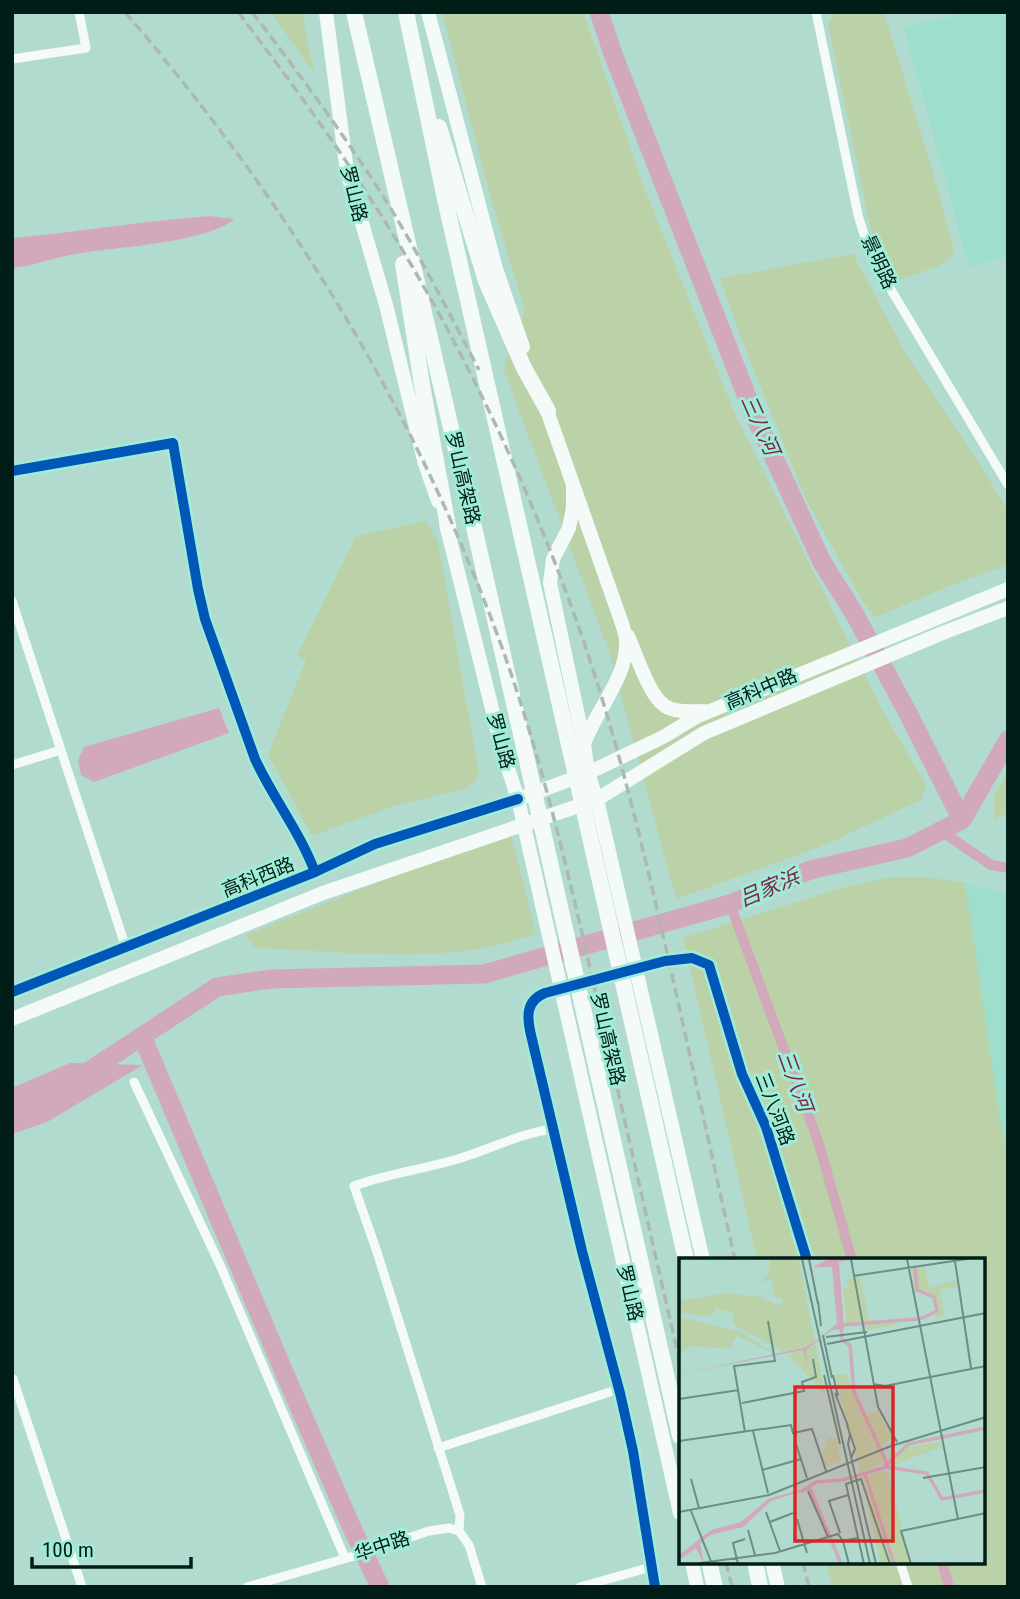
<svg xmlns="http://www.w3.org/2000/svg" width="1020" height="1599" viewBox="0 0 1020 1599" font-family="'Roboto Condensed','Noto Sans SC',sans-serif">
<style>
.built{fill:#9ddecc}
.green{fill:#bbd2a9}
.water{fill:#d1a9ba}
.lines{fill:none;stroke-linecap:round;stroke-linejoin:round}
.canal{stroke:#d1a9ba;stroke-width:10}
.river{stroke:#d1a9ba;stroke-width:19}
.minor{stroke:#f3faf8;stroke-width:9}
.primary{stroke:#f3faf8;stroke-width:14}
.trunk{stroke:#f3faf8;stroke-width:16}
.rail{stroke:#adb8b5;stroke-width:3.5;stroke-dasharray:10 5;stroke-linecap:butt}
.cycleway-casing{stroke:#a1ecd6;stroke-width:15}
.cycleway{stroke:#0057b8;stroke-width:10}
.labels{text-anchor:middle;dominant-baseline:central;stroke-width:6;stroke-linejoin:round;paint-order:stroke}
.street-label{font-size:19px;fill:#001e17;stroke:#a1ecd6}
.water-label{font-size:21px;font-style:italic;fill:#7d2550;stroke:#a1ecd6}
.inset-river{fill:none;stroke:#d1a9ba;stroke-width:3.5}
.inset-road{fill:none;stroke:#6b8f85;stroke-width:2}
.view{fill:#d62828;fill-opacity:0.15;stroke:#d62828;stroke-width:3.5}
.inset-edge{fill:none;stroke:#001e17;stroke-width:3.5}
</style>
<rect width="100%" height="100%" fill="#b2dbcf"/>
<path class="built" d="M 974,12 L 1008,12 L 1008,256 L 969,267 L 904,27 Z
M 965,883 L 1008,894 L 1008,1153 L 1001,1126 Z"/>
<path class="green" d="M 271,12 L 302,12 L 314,73 L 273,15 Z
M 442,12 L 583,12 L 644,187 L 734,412 L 884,713 L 926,785 L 921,800 L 820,847 L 676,899 L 609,652 L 503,368 L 525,311 L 491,199 Z
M 835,12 L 884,12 L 932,169 L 955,253 L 941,265 L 897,281 L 872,235 L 828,24 Z
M 853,254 L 905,352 L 975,456 L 1008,511 L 1008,565 L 952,585 L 876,617 L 865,605 L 806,500 L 741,338 L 720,278 Z
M 425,521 L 438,541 L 479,774 L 473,783 L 464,789 L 393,806 L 312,836 L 268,754 L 306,660 L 297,656 L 356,536 Z
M 1008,771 L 1008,813 L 994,820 L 994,797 Z
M 510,830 L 536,934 C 520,938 504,944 489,947 C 418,961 327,951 255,948 L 245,935 Z
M 893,877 L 927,877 L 965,883 L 1001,1126 L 1008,1153 L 1008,1587 L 832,1587 L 826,1562 L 983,1562 L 983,1260 L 757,1259 L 683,938 L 841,888 Z"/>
<path class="water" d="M 209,216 L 234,219 C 208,243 113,247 76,254 C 54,257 34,266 12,268 L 12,238 C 78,232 143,221 209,216 Z
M 219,708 L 229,733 L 94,782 L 81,775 L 78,760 L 84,747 Z
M 70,1063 L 143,1065 L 47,1122 L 12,1134 L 12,1088 Z"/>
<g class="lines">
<path class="canal" d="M 941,831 L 991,865 L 1008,868
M 730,904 L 818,1141 L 852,1260
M 942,1562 L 949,1587"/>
<path class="river" d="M 599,12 L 613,54 L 753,412 L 822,562 L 854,613 L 909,715 L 962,820
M 142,1036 L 284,1372 L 352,1528 L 380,1587
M 80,1077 L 217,987 L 271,979 L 484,974 L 730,904 L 810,870 L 907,848 L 962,820 L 1008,740"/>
<path class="minor" d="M 816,12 L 858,215 L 866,241 L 887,283 L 1008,485
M 12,59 L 86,48 L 79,12
M 12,471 L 173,443 L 198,589 L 205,619 L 255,759 C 273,798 300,832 315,872
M 12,601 L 126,948
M 12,765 L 61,750
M 134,1082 L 220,1265 L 345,1558
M 13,1379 L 82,1587
M 438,1448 L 619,1389
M 459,1531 L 460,1515 L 377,1252 L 354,1186 C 386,1174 420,1170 454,1160 C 487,1151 517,1134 552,1129
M 900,1562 L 908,1587
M 247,1587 L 354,1556 L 429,1531 L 449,1528 L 459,1531 L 469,1545 L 482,1587
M 580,1587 L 651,1567
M 655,1587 L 633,1451 L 620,1393 L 582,1251 L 531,1035 C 527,1018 525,1001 545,993 L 665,961 L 692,958 L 709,965 L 742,1074 L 766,1127 L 807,1260"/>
<path class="primary" d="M 326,12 L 347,172 L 386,305 L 425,464 L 438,501
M 428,12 L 496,269 L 523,347
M 544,402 L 619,615 C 622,624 626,633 626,642 C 628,676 595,712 584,744
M 573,487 L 573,508 L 569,528 L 553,559 L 550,583 L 584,744 L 588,773 L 598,804 L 703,1260
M 446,524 L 503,753 L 518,799 L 680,1513
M 628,636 C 636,653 649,696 665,706 C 676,713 691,711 704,711
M 12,992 L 315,872 L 375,844 L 518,799 L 588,773 L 663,737 L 698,716 L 1008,589
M 12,1019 L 323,893 L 596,800 L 704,733 L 945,632 L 1008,608
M 692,1562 L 697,1587
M 772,1562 L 778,1587"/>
<path class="trunk" d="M 354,12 L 474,527 L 680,1436
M 406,12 L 445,199 L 686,1260
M 439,127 L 486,281 L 524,368 L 548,411
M 403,264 L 422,385 L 449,532
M 709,1562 L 715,1587
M 755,1562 L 760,1587"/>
<path class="rail" d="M 125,12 C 287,201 414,407 500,642 C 543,761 571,884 599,1008 C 626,1126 653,1245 680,1363
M 238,12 C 282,70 325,128 365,190 C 450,321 520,464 573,611 C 615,727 643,847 670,966 C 692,1064 713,1162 735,1260
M 252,12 C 295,68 336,124 374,182 C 413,242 446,307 479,370
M 726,1562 L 732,1587
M 803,1562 L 809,1587"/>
<g class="cycleway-casing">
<path id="cycleway" d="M 12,471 L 173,443 L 198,589 L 205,619 L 255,759 C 273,798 300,832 315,872
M 12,992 L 315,872 L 375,844 L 518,799
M 655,1587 L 633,1451 L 620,1393 L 582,1251 L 531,1035 C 527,1018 525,1001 545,993 L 665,961 L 692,958 L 709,965 L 742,1074 L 766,1127 L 807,1260"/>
</g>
<use href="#cycleway" class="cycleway"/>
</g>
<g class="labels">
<g class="street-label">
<text transform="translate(354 194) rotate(76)">罗山路</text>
<text transform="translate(879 262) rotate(65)">景明路</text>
<text transform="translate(463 478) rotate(77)">罗山高架路</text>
<text transform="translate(761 689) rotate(-23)">高科中路</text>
<text transform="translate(501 741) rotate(75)">罗山路</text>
<text transform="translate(258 877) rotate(-22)">高科西路</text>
<text transform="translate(608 1039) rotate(77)">罗山高架路</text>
<text transform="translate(775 1109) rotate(69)">三八河路</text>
<text transform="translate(630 1293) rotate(77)">罗山路</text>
<text transform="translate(382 1546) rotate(-18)">华中路</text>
</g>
<g class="water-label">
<text transform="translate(760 425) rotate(66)">三八河</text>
<text transform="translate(769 888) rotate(-23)">吕家浜</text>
<text transform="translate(795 1081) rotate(70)">三八河</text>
</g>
</g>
<g transform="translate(679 1258)">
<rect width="306" height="306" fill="#b2dbcf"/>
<path d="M 92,1 L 120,1 L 136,84 L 125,90 L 105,94 L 54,66 L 55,56 L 36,50 L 33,59 L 0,54 L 0,43 L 49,35 L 81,39 L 102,48 L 103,41 L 90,36 L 96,35 L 92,21 L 80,25 L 89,16 ZM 246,8 L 250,30 L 277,22 L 278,29 L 261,32 L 266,59 L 257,60 L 255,39 L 247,33 L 236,34 L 232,11 ZM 181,19 L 190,62 L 221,66 L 188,72 L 182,63 L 168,66 L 164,30 L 169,30 L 168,21 ZM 0,59 L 63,74 L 95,96 L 58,78 L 51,91 L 11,88 L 0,96 ZM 137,86 L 146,136 L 109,97 L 125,92 L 127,107 L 126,92 ZM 167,115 L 205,204 L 181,215 L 156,117 ZM 198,153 L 215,180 L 200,188 L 186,156 ZM 157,179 L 162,203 L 146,209 L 142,201 L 145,192 L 150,180 ZM 261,184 L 262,189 L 212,208 L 225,189 ZM 202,213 L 209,214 L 232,306 L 202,306 L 182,219 Z" fill="#bbd2a9"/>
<path d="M 150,1 L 176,1 L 160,4 L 165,71 L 153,72 L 127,92 L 128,108 L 124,92 L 0,116 L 125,90 L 142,80 L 158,65 L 153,9 L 134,9 ZM 123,231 L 130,231 L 92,243 L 64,269 L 31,277 L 21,286 L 25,306 L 17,290 L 0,302 L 0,297 L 32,272 L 62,264 L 89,241 Z" fill="#d1a9ba"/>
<path class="inset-river" d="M 236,9 L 238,32 L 255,39 L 258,53 L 241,61M 162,67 L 163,82 L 171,87 L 175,134 L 209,208M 162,67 L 239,61M 207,209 L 248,215 L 263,241 L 307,233M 186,216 L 215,306M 130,228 L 162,306M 122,234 L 137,224 L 163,222 L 204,210 L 229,186 L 307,170"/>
<path class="inset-road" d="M 123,1 L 191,306M 130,1 L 139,46M 172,1 L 199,149 L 218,184M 228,1 L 279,261M 276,3 L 292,110M 174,18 L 288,1M 139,43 L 142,68M 144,77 L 153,120M 147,79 L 188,74M 148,86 L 307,55M 145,117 L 161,186M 154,117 L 159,138M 194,126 L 206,128 L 307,108M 156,135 L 169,168M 0,141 L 60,132M 63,145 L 125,133 L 123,124 L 137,119 L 134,101M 168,167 L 176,191 L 172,200M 74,173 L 89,235M 66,174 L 55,108 L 96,103 L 89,63M 171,176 L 169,186 L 197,306M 0,183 L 112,167 L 114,175 L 133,171 L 147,213M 116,183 L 128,220M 83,212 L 122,201M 244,220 L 307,209M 12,221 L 20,250M 129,233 L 149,279M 12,253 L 33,306M 0,254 L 90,237 L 212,188 L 307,159M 87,254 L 101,293M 118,261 L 128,295M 91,264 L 114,255M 69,272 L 76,297M 161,275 L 150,243 L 169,237M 164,283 L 170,306M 21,305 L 96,295 L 159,276 L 164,283 L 178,280M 59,306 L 54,285 L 66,281M 185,306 L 167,226 L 182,221 L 211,306M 232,306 L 222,273 L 307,255"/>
<path class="view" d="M 116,129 L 214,129 L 214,283 L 116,283 Z"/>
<rect width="306" height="306" class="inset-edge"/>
</g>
<rect width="1020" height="1599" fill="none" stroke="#001e17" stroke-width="28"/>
<path d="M32 1557v10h159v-10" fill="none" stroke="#001e17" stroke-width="3.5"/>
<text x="42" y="1557" font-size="21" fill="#001e17" stroke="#a1ecd6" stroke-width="5" paint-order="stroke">100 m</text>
</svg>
